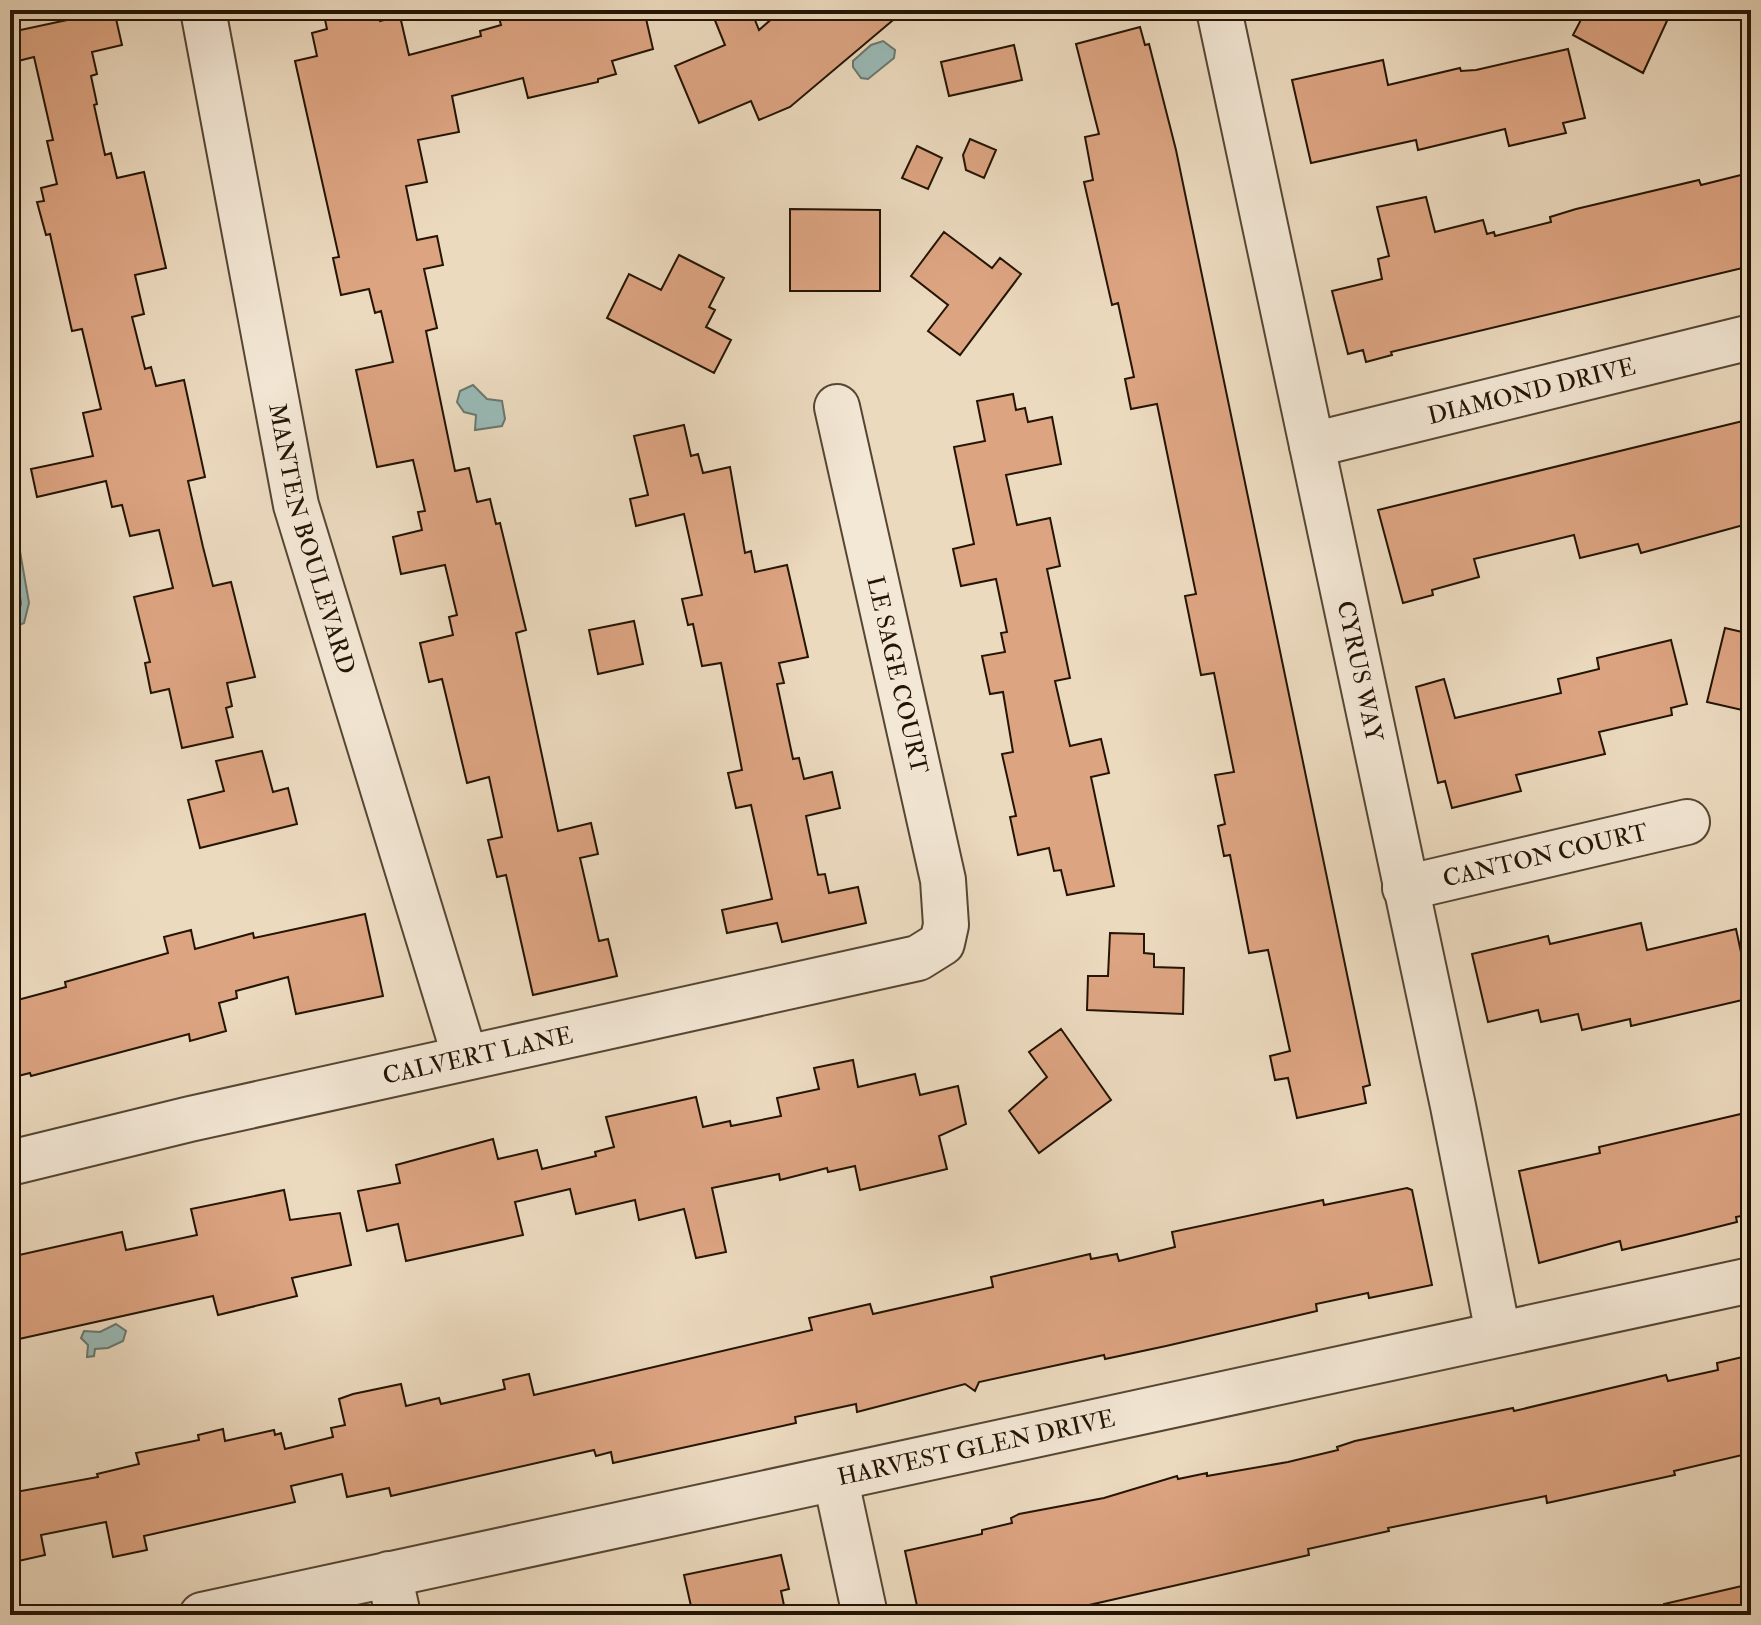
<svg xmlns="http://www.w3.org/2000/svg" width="1761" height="1625" viewBox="0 0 1761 1625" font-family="'IM FELL Double Pica',serif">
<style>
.water{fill:#99bab7;stroke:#6a786f;stroke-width:2}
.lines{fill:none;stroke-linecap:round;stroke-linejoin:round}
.shore{stroke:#5e675e;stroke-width:2}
.building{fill:#dda482;stroke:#231404;stroke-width:2}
.minor-casing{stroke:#554633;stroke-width:48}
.minor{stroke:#f3e7d5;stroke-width:44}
.labels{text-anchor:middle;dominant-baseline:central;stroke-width:6;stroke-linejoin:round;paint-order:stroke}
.street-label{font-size:24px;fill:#231404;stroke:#f3e7d5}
</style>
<rect width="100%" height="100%" fill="#ecdabf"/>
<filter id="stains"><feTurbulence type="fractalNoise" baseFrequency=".0025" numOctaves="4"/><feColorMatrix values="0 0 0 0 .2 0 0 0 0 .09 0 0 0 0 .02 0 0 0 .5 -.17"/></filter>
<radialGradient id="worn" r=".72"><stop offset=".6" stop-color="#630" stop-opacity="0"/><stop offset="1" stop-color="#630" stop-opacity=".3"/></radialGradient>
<path class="water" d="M 883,41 L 895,50 L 894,58 L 868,79 L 861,78 L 853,67 L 853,61 L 871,45 Z
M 473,385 L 487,399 L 502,401 L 505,419 L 502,426 L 475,430 L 476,415 L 464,412 L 457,402 L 460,391 Z
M 10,494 L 29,603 L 24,623 L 10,629 Z
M 116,1324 L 126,1331 L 123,1341 L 108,1348 L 95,1349 L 94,1356 L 87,1357 L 88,1345 L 81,1338 L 84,1331 L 100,1332 Z"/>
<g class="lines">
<path class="shore" d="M 10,540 L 21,603 L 18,617 L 10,621"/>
</g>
<path class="building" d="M 114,10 L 122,45 L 92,52 L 97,74 L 91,76 L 97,104 L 94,105 L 105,155 L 111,153 L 117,178 L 144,172 L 166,268 L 135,275 L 144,314 L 132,317 L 145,369 L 151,367 L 156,386 L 184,380 L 205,477 L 188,481 L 203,547 L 213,586 L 231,582 L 255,677 L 227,683 L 232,706 L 226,708 L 233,737 L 182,748 L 169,689 L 151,693 L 145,663 L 150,662 L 134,597 L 173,588 L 159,530 L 130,536 L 122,505 L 112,507 L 106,481 L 37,497 L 31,469 L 93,456 L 83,413 L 101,409 L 82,329 L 72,331 L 50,234 L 46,235 L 37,202 L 44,201 L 41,188 L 57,184 L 47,141 L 53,140 L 34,57 L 18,61 L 11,32 Z
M 323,10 L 378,10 L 380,21 L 400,16 L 409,55 L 481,36 L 480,31 L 501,25 L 497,10 L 644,10 L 653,49 L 612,61 L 616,74 L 598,79 L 598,82 L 528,98 L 523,78 L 452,96 L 459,132 L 418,140 L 427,182 L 406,186 L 417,240 L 437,236 L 443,265 L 424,269 L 437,328 L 426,331 L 455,471 L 469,468 L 477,502 L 490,499 L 496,524 L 500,523 L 526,630 L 516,633 L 558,831 L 591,823 L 598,854 L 580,858 L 599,941 L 608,939 L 617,976 L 533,995 L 506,875 L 497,877 L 488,840 L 502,837 L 489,777 L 467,783 L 442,679 L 429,682 L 420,643 L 453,635 L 449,617 L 457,615 L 445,565 L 401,574 L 393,537 L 422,530 L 418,512 L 425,511 L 413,460 L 377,467 L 356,370 L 393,362 L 381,311 L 375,313 L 369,289 L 341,295 L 333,258 L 339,257 L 295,61 L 317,56 L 312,33 L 327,29 Z
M 735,10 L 751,10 L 759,30 L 782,10 L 905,10 L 790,107 L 759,120 L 751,101 L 699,123 L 675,66 L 725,45 L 714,18 Z
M 1586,10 L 1672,10 L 1643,73 L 1573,35 Z
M 1140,27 L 1145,45 L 1149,44 L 1176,150 L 1370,1085 L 1363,1087 L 1366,1103 L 1297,1118 L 1288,1078 L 1275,1080 L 1270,1056 L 1290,1051 L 1268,950 L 1249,953 L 1230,855 L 1224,856 L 1218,826 L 1225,824 L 1215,775 L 1234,772 L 1214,673 L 1201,675 L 1185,596 L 1196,594 L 1157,404 L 1131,409 L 1125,379 L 1134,377 L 1118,303 L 1112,305 L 1084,182 L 1093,180 L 1085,137 L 1099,134 L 1076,44 Z
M 1014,45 L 1022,80 L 949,96 L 941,62 Z
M 1568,49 L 1585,118 L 1563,123 L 1566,133 L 1509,146 L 1505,129 L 1418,150 L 1416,140 L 1311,163 L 1292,80 L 1383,60 L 1388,85 L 1460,68 L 1461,71 L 1476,70 Z
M 970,139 L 996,150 L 984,178 L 966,170 L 963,155 Z
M 917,146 L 942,158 L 928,189 L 902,178 Z
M 1741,175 L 1751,215 L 1751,266 L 1391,352 L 1392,355 L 1366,362 L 1363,350 L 1348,354 L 1332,291 L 1382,279 L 1378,259 L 1389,256 L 1377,207 L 1426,197 L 1435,232 L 1483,220 L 1487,234 L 1494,232 L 1495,236 L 1551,222 L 1550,217 L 1576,209 L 1699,180 L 1701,185 Z
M 790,209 L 880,210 L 880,291 L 790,291 Z
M 944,232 L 992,268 L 1000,258 L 1021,274 L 960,355 L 928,331 L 948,305 L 911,276 Z
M 679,255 L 724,278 L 709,307 L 715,310 L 706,327 L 731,340 L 714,373 L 607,318 L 629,274 L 661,290 Z
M 1013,394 L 1016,410 L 1025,408 L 1028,422 L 1052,417 L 1061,464 L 1006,475 L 1017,525 L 1050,518 L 1060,566 L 1047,569 L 1070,678 L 1055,681 L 1070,746 L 1101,739 L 1109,773 L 1091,777 L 1114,886 L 1067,895 L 1061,870 L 1054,871 L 1049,848 L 1018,855 L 1010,817 L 1016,816 L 1002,754 L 1013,752 L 1003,692 L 990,694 L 982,656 L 1005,652 L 1001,633 L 1007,632 L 996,579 L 961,586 L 953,549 L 974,544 L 954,447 L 985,441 L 977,401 Z
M 1751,419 L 1751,523 L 1641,553 L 1638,544 L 1580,558 L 1574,535 L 1474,559 L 1479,577 L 1432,590 L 1433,595 L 1403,603 L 1378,510 Z
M 684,425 L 691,456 L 698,454 L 703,473 L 730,467 L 745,553 L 751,551 L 755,572 L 787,565 L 808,657 L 779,663 L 784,683 L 777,684 L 793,759 L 799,758 L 804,779 L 832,772 L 840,808 L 806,816 L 818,875 L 825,874 L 829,893 L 858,887 L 866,923 L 782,942 L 777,923 L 727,933 L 722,910 L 772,899 L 751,805 L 736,808 L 728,773 L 742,770 L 721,663 L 702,666 L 693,624 L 688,625 L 682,599 L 702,595 L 684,514 L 636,526 L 630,499 L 648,495 L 634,436 Z
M 634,621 L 643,664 L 598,674 L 589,630 Z
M 1725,628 L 1751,634 L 1751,712 L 1707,702 Z
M 1671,640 L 1687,704 L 1671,708 L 1672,715 L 1599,732 L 1605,754 L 1516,775 L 1521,791 L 1452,808 L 1445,781 L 1438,783 L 1416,687 L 1444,679 L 1455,718 L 1561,693 L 1558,679 L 1599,669 L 1597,658 Z
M 262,751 L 273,792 L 288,788 L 297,824 L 200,848 L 188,800 L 224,791 L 216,761 Z
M 365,914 L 383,996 L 296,1014 L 288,977 L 236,991 L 237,998 L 219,1003 L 226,1031 L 190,1041 L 189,1034 L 31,1076 L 30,1073 L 10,1078 L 10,1002 L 66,987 L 65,982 L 168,953 L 164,937 L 191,930 L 195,949 L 253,933 L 254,938 Z
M 1641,923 L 1647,950 L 1736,929 L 1751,998 L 1631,1026 L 1630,1019 L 1582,1030 L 1578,1014 L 1541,1022 L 1538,1010 L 1488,1022 L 1472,954 L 1548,936 L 1550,944 Z
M 1110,933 L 1144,934 L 1144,953 L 1154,954 L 1154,967 L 1184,968 L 1183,1014 L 1087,1010 L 1088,976 L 1108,976 Z
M 1061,1029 L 1111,1100 L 1039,1153 L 1009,1111 L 1047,1077 L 1029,1052 Z
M 853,1060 L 858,1087 L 915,1074 L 920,1095 L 958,1086 L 966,1124 L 939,1136 L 947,1169 L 860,1190 L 855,1166 L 828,1172 L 827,1168 L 780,1180 L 779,1174 L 712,1188 L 726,1252 L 696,1258 L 684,1209 L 639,1220 L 635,1200 L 576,1214 L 570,1189 L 515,1202 L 523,1235 L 406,1261 L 398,1224 L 367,1231 L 358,1191 L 400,1183 L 396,1165 L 493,1139 L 498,1159 L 537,1150 L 542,1169 L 596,1156 L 595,1152 L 614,1147 L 606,1117 L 696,1097 L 703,1127 L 730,1121 L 731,1126 L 781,1116 L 777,1098 L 819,1089 L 814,1068 Z
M 1745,1113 L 1751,1140 L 1751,1214 L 1736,1217 L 1737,1222 L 1685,1235 L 1622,1250 L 1620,1241 L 1539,1263 L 1519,1171 L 1600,1153 L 1599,1147 Z
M 1407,1188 L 1412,1190 L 1432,1285 L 1369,1298 L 1368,1293 L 1316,1304 L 1317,1311 L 1166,1346 L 1105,1359 L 1104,1355 L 979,1382 L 975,1391 L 965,1384 L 857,1412 L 856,1404 L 795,1417 L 796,1423 L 613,1463 L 611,1452 L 596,1456 L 594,1450 L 391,1496 L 389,1488 L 347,1497 L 342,1474 L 291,1486 L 295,1502 L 144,1536 L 147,1550 L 113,1557 L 106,1522 L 41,1535 L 45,1555 L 14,1562 L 10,1493 L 98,1477 L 97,1474 L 139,1464 L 136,1453 L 199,1440 L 198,1435 L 223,1429 L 225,1441 L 274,1430 L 275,1435 L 281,1433 L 285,1449 L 333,1437 L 331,1428 L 345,1425 L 339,1399 L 353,1394 L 401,1384 L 406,1406 L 439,1398 L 441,1404 L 505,1389 L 503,1380 L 529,1374 L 534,1395 L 812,1330 L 809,1318 L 870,1304 L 873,1314 L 993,1287 L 991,1277 L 1090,1254 L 1091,1259 L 1117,1254 L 1119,1261 L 1175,1247 L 1172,1232 L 1323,1200 L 1324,1205 Z
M 284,1190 L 290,1220 L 340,1213 L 351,1265 L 292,1278 L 297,1296 L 218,1315 L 213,1296 L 10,1341 L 10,1257 L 122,1232 L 126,1250 L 197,1235 L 191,1209 Z
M 1751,1355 L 1751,1453 L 1674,1471 L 1675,1475 L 1547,1503 L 1546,1496 L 1388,1528 L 1389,1531 L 1308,1549 L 1309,1555 L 1045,1615 L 1043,1607 L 1007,1615 L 919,1615 L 905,1551 L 982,1534 L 982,1530 L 1012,1523 L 1011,1518 L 1019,1514 L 1104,1498 L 1177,1476 L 1178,1479 L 1207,1473 L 1207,1476 L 1288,1462 L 1338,1450 L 1337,1447 L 1355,1441 L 1513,1408 L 1514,1411 L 1666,1375 L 1668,1381 L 1718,1370 L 1717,1363 Z
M 781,1555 L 789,1589 L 781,1591 L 786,1615 L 693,1615 L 684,1575 Z
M 1742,1586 L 1748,1615 L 1665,1615 L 1664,1604 Z"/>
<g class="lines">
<g class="minor-casing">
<g id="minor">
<path id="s1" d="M 203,10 L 296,505 L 465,1057"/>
<path id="s2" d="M 1219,10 L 1453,1106 L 1498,1333"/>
<path id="s3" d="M 1312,445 L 1751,337"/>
<path id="s4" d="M 1405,888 L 1687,822"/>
<path id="s5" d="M 10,1163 L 190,1119 L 918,958 L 942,943 L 946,925 L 943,880 L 837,407"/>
<path d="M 836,1481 L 865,1615"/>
<path d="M 389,1574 L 398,1615"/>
<path id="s6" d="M 202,1615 L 1751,1280"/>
</g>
</g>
<use href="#minor" class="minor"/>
</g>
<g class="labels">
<g class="street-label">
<text stroke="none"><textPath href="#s3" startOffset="226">DIAMOND DRIVE</textPath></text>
<text stroke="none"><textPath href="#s1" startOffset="540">MANTEN BOULEVARD</textPath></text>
<text stroke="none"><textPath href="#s2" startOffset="676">CYRUS WAY</textPath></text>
<text transform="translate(897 675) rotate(77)">LE SAGE COURT</text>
<text stroke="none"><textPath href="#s4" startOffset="144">CANTON COURT</textPath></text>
<text stroke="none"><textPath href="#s5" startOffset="480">CALVERT LANE</textPath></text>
<text stroke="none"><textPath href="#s6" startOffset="792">HARVEST GLEN DRIVE</textPath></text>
</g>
</g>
<rect width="1761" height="1625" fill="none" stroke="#ecdabf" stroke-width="40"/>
<rect x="12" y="12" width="1737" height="1601" fill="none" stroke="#231404" stroke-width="4"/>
<rect x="20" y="20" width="1721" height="1585" fill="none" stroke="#231404" stroke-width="2"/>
<rect width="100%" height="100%" filter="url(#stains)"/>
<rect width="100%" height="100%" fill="url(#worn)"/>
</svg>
